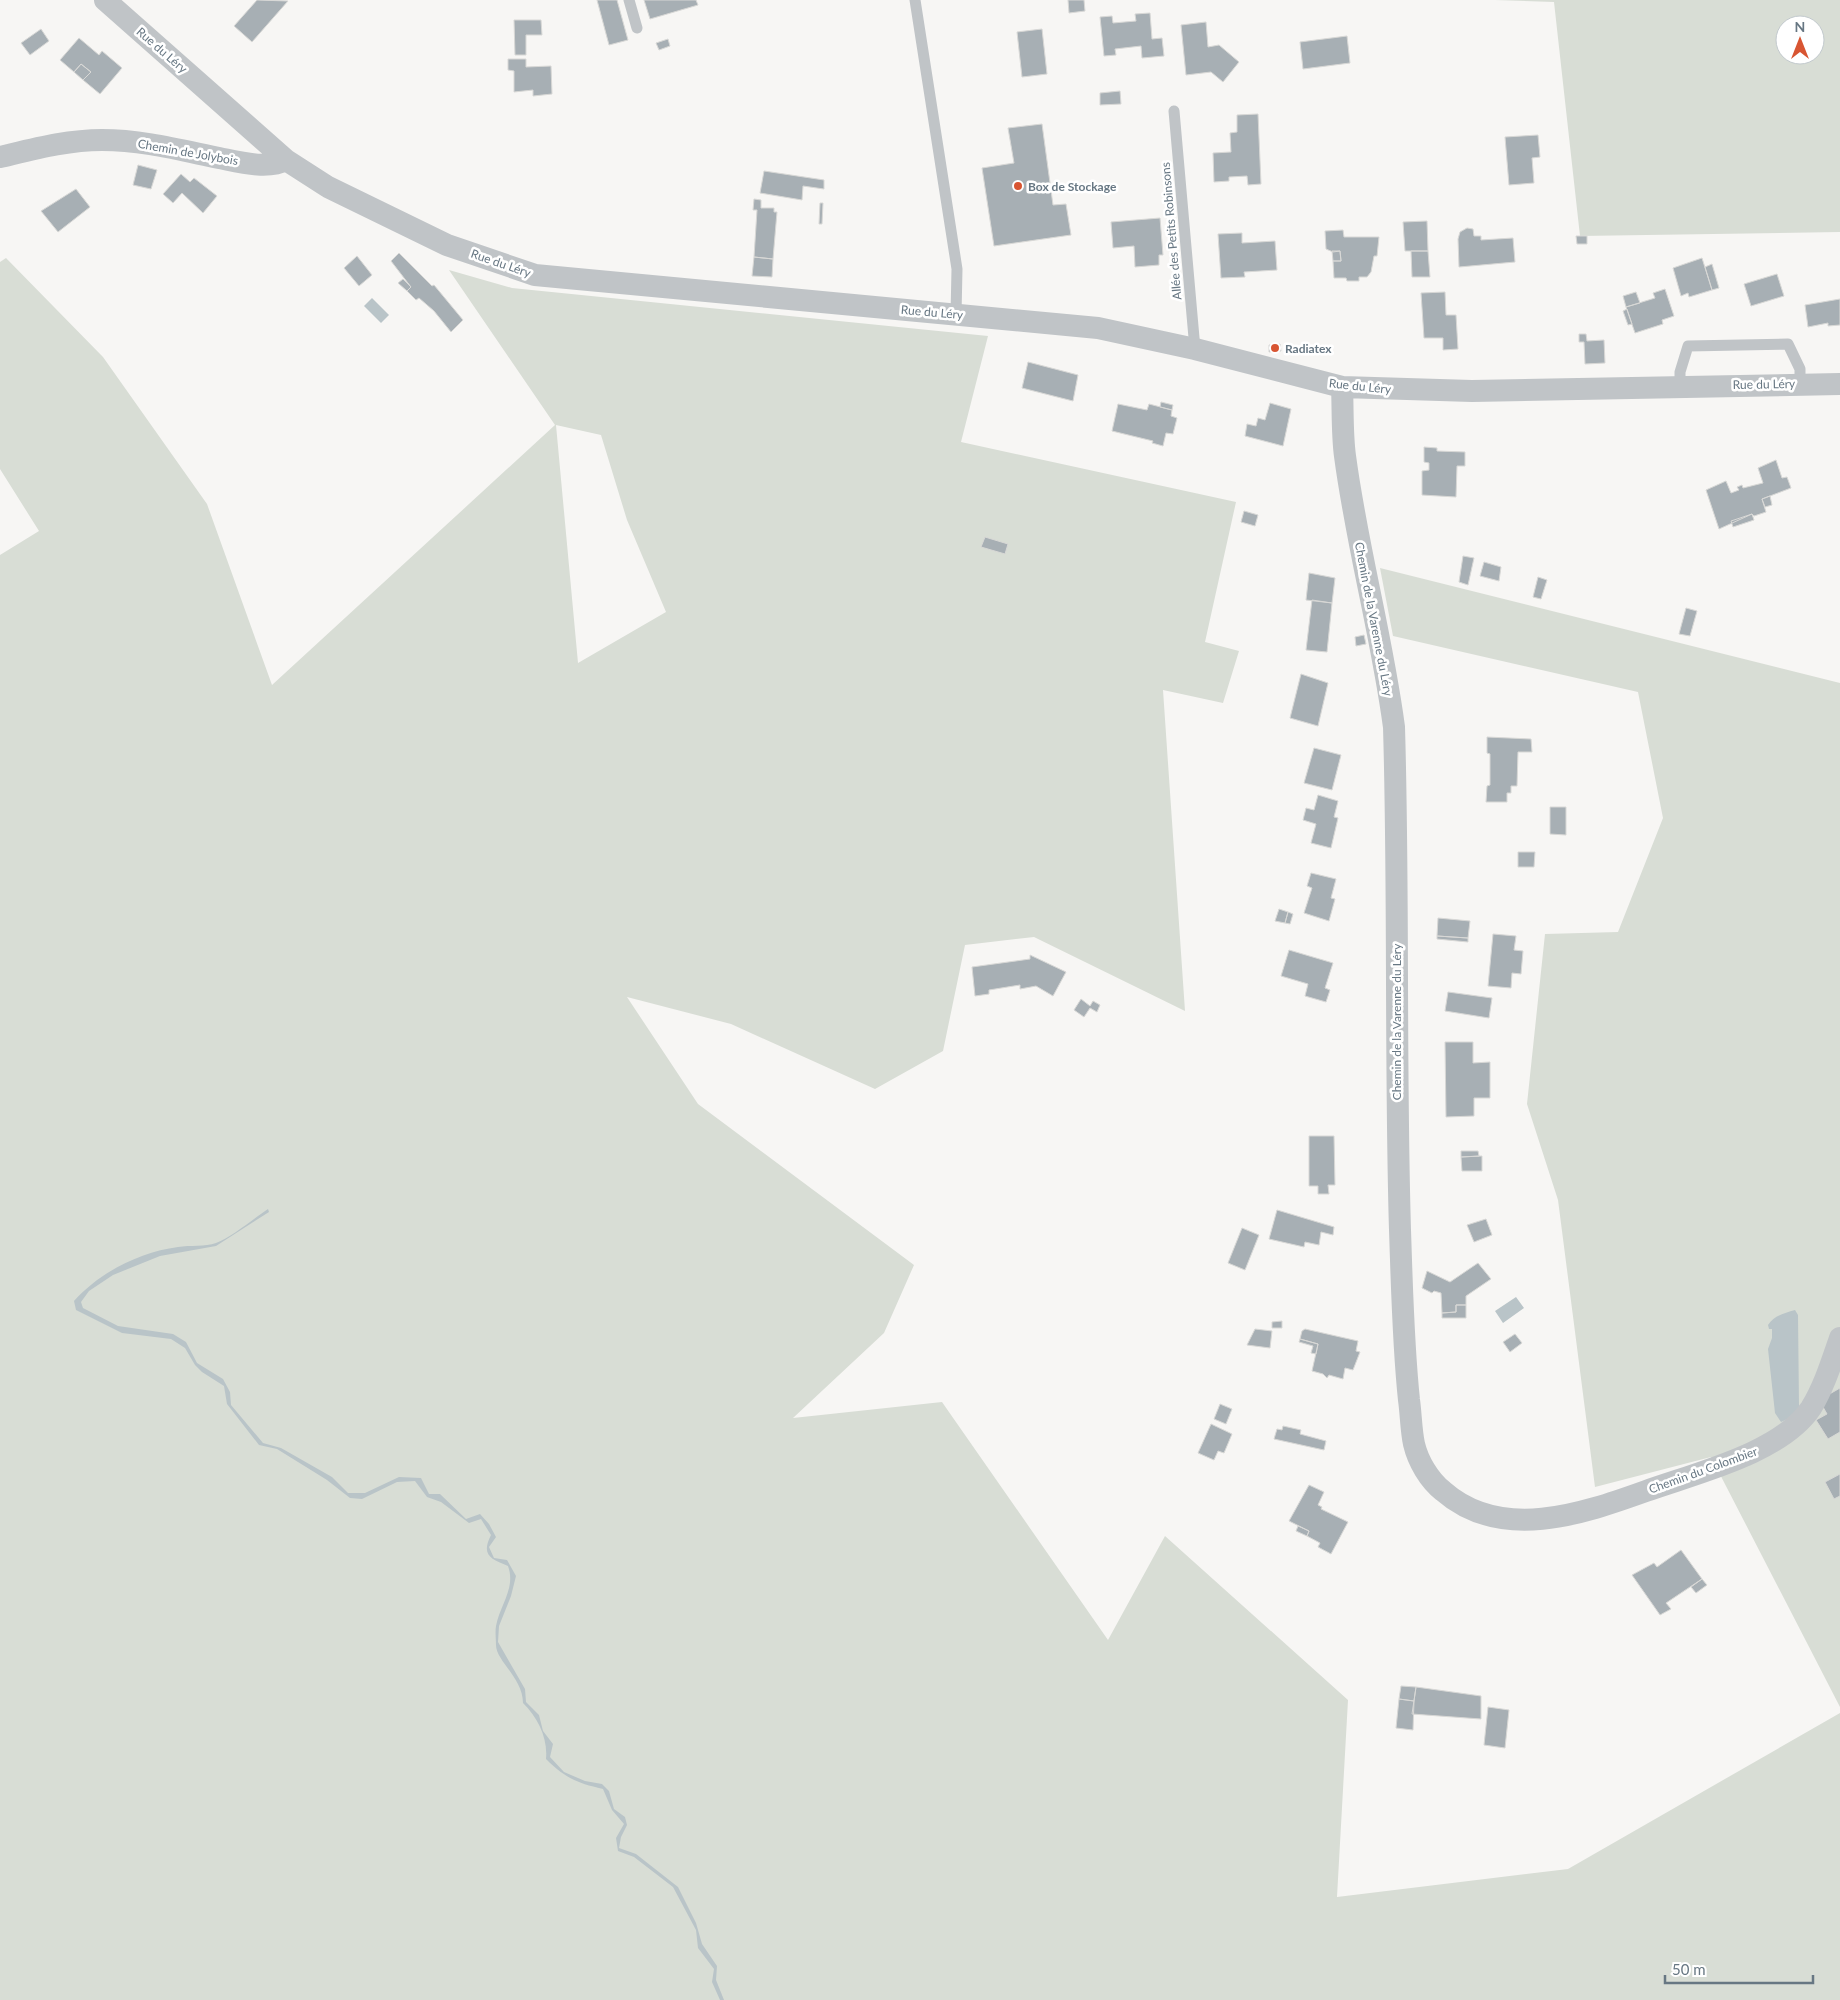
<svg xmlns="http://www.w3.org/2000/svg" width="1840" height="2000" viewBox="0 0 1840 2000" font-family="Lato,sans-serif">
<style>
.green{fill:#d8ddd5;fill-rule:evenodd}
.water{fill:#b9c4c8}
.building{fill:#a7afb4;stroke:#d8d8d6}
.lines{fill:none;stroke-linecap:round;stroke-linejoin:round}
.service{stroke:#c0c4c7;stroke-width:11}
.minor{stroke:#c0c4c7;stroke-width:22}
.poi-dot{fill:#d85532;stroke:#fff;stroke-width:2}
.labels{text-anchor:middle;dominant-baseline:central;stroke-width:5;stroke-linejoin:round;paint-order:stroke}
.street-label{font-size:12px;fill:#677783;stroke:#fff}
.poi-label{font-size:12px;font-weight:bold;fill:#677783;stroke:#fff;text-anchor:start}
</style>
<rect width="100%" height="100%" fill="#f7f6f4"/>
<path class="green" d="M 1495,0 L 1840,0 L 1840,232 L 1580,236 L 1554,2 ZM 1785,25 L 1815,25 L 1815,55 L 1785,55 Z
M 6,258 L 103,357 L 207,504 L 272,685 L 555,425 L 449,270 L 512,288 L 988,336 L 961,442 L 1236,502 L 1205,642 L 1239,651 L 1223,703 L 1163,690 L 1185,1011 L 1034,937 L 965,945 L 943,1051 L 875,1089 L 731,1024 L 627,997 L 698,1104 L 914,1265 L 884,1333 L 793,1418 L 942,1402 L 1108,1640 L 1165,1536 L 1348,1700 L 1337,1897 L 1568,1869 L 1840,1713 L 1840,2000 L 0,2000 L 0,555 L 39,531 L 0,469 L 0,262 ZM 556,425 L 601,435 L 627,520 L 666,612 L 578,663 Z
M 1380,568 L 1840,683 L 1840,1707 L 1711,1457 L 1595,1487 L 1558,1200 L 1527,1104 L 1545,934 L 1618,932 L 1663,818 L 1638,692 L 1393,636 Z"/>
<path class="water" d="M 372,298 L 389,315 L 381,323 L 364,306 Z
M 268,1209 L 269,1212 L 216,1246 L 160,1256 L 113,1275 L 89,1291 L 81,1302 L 83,1308 L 118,1326 L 173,1334 L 186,1342 L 197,1363 L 223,1379 L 230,1392 L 231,1405 L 263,1443 L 281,1448 L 332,1477 L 348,1493 L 365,1493 L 399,1477 L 421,1478 L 429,1494 L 440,1494 L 466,1519 L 480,1514 L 489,1524 L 496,1537 L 489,1547 L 494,1558 L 507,1560 L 516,1576 L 511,1596 L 499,1626 L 498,1642 L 525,1689 L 526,1702 L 539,1715 L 543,1731 L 553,1744 L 550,1757 L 564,1772 L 585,1781 L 602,1784 L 609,1791 L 614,1809 L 625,1817 L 627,1825 L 621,1837 L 619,1848 L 636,1854 L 678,1887 L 696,1923 L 702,1944 L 717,1966 L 716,1980 L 724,2000 L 720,2000 L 712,1982 L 714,1969 L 698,1948 L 696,1930 L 673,1887 L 634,1857 L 618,1851 L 616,1838 L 624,1824 L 612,1810 L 603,1789 C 577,1783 565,1778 546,1759 C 548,1738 538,1718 523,1703 C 523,1678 496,1661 496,1645 C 496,1639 495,1632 496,1626 C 500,1605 516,1588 508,1566 C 490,1559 481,1555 491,1535 L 481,1519 L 469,1523 L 441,1502 L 427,1497 L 415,1481 L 397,1482 L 362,1499 L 350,1498 L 327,1480 L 277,1449 L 259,1445 L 227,1404 L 224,1386 L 202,1372 L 195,1365 L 185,1348 L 171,1339 L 122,1333 L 76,1310 L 74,1301 C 100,1272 140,1252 178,1247 C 190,1245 205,1247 216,1243 C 232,1237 253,1219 268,1209 Z
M 1516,1297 L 1524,1308 L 1503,1323 L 1495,1311 Z
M 1795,1310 L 1798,1315 L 1799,1407 L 1796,1415 L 1781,1422 L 1775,1413 L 1768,1349 L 1772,1338 L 1772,1329 L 1769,1329 L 1768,1325 C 1774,1316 1784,1313 1795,1310 Z"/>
<path class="building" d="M 257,0 L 288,1 L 252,42 L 234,26 Z
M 597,0 L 617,0 L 628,40 L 609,45 Z
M 644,0 L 696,0 L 698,5 L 650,19 Z
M 1068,0 L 1084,0 L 1085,11 L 1069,13 Z
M 1150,13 L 1152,39 L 1162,38 L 1164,56 L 1142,58 L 1141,46 L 1115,49 L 1116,55 L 1104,56 L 1100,17 L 1112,16 L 1113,23 L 1136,21 L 1135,14 Z
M 514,20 L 541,20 L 542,35 L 526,35 L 526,55 L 515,55 Z
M 1206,22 L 1208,47 L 1219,45 L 1239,62 L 1223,82 L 1211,72 L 1186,75 L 1181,25 Z
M 41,29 L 49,41 L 30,55 L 21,43 Z
M 1042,29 L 1047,74 L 1022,77 L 1017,32 Z
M 1347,36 L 1350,63 L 1303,69 L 1300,42 Z
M 79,38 L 99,55 L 102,51 L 122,68 L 100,94 L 83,80 L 91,72 L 81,64 L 74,72 L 60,60 Z
M 668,39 L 670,46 L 659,50 L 656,43 Z
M 508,59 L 526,59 L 526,67 L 551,66 L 552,94 L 533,96 L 533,90 L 514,92 L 514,71 L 508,70 Z
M 81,64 L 91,72 L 83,80 L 74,72 Z
M 1120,91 L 1121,104 L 1100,105 L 1100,93 Z
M 1258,114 L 1261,184 L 1248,185 L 1247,176 L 1229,177 L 1229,181 L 1214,182 L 1213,153 L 1231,152 L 1230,133 L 1237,132 L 1237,115 Z
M 1042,124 L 1053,205 L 1066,204 L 1071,235 L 994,246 L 982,168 L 1014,163 L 1008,128 Z
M 1538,135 L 1540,157 L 1532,158 L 1534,183 L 1509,185 L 1505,137 Z
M 138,165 L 157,170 L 151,189 L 133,185 Z
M 764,171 L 824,180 L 824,189 L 803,186 L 802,200 L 760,193 Z
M 181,174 L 190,182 L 194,178 L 217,196 L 203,213 L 182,193 L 173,203 L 163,194 Z
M 76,189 L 90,207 L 58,232 L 41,211 Z
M 754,199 L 761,200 L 761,208 L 774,208 L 774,212 L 777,212 L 773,259 L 754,257 L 757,210 L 753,210 Z
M 820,203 L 823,203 L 822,224 L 819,224 Z
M 1160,218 L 1163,255 L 1159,255 L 1159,265 L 1135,267 L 1134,246 L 1113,248 L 1111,222 Z
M 1427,221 L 1428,251 L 1405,251 L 1403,222 Z
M 1467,228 L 1473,229 L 1474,236 L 1481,236 L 1481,240 L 1513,238 L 1515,262 L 1459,267 L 1458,239 L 1460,232 Z
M 1343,230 L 1344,237 L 1379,237 L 1377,256 L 1374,256 L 1371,272 L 1367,277 L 1359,277 L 1359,281 L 1347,281 L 1346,278 L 1334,278 L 1333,261 L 1341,261 L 1340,251 L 1333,252 L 1326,249 L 1325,231 Z
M 1242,233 L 1242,243 L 1275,241 L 1277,270 L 1244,272 L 1245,277 L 1221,278 L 1218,234 Z
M 1576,236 L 1587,236 L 1587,244 L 1577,244 Z
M 1332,251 L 1340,251 L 1341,261 L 1333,261 Z
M 1411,251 L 1428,251 L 1430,277 L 1412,277 Z
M 399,253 L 432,286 L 434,285 L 463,320 L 451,332 L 434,311 L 419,298 L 416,300 L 407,291 L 411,287 L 391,261 Z
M 357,256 L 372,275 L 359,286 L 344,268 Z
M 754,257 L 773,259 L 772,277 L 752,276 Z
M 1702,258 L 1712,290 L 1689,297 L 1688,293 L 1681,296 L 1673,268 Z
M 1712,264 L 1719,288 L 1712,290 L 1705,267 Z
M 1777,274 L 1784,296 L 1751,306 L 1744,284 Z
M 403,279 L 411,287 L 407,291 L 398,283 Z
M 1665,289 L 1674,316 L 1662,320 L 1663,324 L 1635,333 L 1626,307 L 1655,298 L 1653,293 Z
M 1445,292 L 1446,315 L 1456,315 L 1458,349 L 1443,350 L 1443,338 L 1424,338 L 1421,293 Z
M 1636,292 L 1640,303 L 1626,307 L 1623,296 Z
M 1840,299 L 1840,325 L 1828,326 L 1828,323 L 1808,327 L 1805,305 Z
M 1627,309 L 1632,324 L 1628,325 L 1623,311 Z
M 1579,334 L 1586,334 L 1587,341 L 1604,340 L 1605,363 L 1585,364 L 1584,342 L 1579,342 Z
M 1280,344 L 1281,351 L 1269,352 L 1269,345 Z
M 1028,362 L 1078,375 L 1073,401 L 1022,388 Z
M 1161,402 L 1173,405 L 1172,410 L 1160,407 Z
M 1270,403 L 1291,409 L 1283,446 L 1245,436 L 1247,424 L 1256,426 L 1258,418 L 1265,420 Z
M 1118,404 L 1147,410 L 1149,404 L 1172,410 L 1171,416 L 1177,418 L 1173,434 L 1166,433 L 1163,446 L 1152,443 L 1153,441 L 1112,431 Z
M 1424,447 L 1437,448 L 1437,451 L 1465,452 L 1465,466 L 1457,466 L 1456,497 L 1422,495 L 1422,471 L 1429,470 L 1429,463 L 1424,462 Z
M 1776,460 L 1782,478 L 1787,477 L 1791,488 L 1762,499 L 1766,512 L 1754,516 L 1752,514 L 1719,529 L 1706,490 L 1726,481 L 1731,493 L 1739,490 L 1737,487 L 1742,485 L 1743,488 L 1763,483 L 1758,468 Z
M 1770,496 L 1772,505 L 1765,507 L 1762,499 Z
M 1244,511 L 1258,515 L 1255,526 L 1241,522 Z
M 1752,514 L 1754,520 L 1733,527 L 1731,521 Z
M 985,537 L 1008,544 L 1005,554 L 981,547 Z
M 1463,556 L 1474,558 L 1468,585 L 1459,582 Z
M 1484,562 L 1501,567 L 1499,581 L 1480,576 Z
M 1309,573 L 1335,578 L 1332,603 L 1306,600 Z
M 1538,577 L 1547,580 L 1541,599 L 1533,597 Z
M 1312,600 L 1332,603 L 1327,652 L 1306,650 Z
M 1686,608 L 1697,611 L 1690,636 L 1679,634 Z
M 1364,635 L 1366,644 L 1356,646 L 1355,637 Z
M 1301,674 L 1328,683 L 1318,726 L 1290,718 Z
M 1487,737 L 1531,739 L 1532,752 L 1518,752 L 1517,786 L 1511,786 L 1511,793 L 1507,793 L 1507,802 L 1486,802 L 1487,786 L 1490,785 L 1490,754 L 1487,753 Z
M 1314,748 L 1341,755 L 1332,790 L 1304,783 Z
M 1318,795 L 1338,801 L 1334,817 L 1338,818 L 1331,848 L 1311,843 L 1316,824 L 1303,820 L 1306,808 L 1314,810 Z
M 1550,807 L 1566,807 L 1566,835 L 1550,834 Z
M 1518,852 L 1535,852 L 1534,867 L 1518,867 Z
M 1311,873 L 1336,879 L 1331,898 L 1335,899 L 1329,921 L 1304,913 L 1312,888 L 1307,886 Z
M 1279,909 L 1288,912 L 1285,923 L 1275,921 Z
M 1288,912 L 1293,914 L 1290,924 L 1285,923 Z
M 1438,918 L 1470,921 L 1468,938 L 1437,936 Z
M 1493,934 L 1516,936 L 1514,950 L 1523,951 L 1521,974 L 1512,973 L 1511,988 L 1488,986 Z
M 1437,936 L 1468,938 L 1468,942 L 1437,939 Z
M 1289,950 L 1333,963 L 1325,988 L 1330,990 L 1326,1002 L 1305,996 L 1308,984 L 1281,976 Z
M 1030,955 L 1066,972 L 1053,996 L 1036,986 L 1020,989 L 1020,985 L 989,990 L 989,994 L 975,996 L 972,967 L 1030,959 Z
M 1448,992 L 1492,998 L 1489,1018 L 1445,1011 Z
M 1081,999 L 1090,1006 L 1093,1001 L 1100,1005 L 1097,1012 L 1090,1008 L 1084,1017 L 1074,1010 Z
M 1445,1042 L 1473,1042 L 1473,1063 L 1490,1062 L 1490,1098 L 1474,1098 L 1474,1116 L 1446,1117 Z
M 1309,1136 L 1334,1136 L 1335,1185 L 1328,1185 L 1329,1194 L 1318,1194 L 1318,1186 L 1309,1186 Z
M 1461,1151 L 1478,1151 L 1479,1156 L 1461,1157 Z
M 1482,1156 L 1482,1171 L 1462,1171 L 1461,1157 Z
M 1277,1210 L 1334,1227 L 1333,1235 L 1321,1232 L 1319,1245 L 1305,1242 L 1304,1247 L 1269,1239 Z
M 1486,1219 L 1492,1235 L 1474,1242 L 1467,1225 Z
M 1242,1228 L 1259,1235 L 1245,1270 L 1228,1263 Z
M 1478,1263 L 1491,1279 L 1466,1296 L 1466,1305 L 1456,1305 L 1456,1312 L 1442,1313 L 1441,1293 L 1434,1291 L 1432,1293 L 1422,1288 L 1427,1271 L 1450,1282 Z
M 1456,1305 L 1466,1305 L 1466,1318 L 1442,1318 L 1442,1313 L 1456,1312 Z
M 1282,1321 L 1282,1328 L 1272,1328 L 1272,1322 Z
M 1255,1329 L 1272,1331 L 1270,1348 L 1247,1345 Z
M 1305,1329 L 1358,1341 L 1356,1351 L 1360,1352 L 1353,1370 L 1345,1368 L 1343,1379 L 1329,1375 L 1327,1378 L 1323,1374 L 1312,1371 L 1318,1344 L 1300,1339 L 1302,1331 Z
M 1515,1334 L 1522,1343 L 1510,1352 L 1503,1342 Z
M 1300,1339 L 1318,1344 L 1316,1354 L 1311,1353 L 1313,1346 L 1299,1342 Z
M 1840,1388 L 1840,1432 L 1828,1439 L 1816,1420 L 1827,1414 L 1819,1400 Z
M 1220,1404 L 1232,1409 L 1226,1424 L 1214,1419 Z
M 1211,1424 L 1232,1434 L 1224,1453 L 1218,1451 L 1214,1460 L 1198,1453 Z
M 1283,1426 L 1301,1430 L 1300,1434 L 1326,1441 L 1324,1450 L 1274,1439 L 1277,1429 L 1282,1430 Z
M 1840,1474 L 1840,1496 L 1834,1499 L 1825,1482 Z
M 1309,1485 L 1324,1492 L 1318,1505 L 1322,1507 L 1321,1509 L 1348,1522 L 1331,1554 L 1318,1547 L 1320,1543 L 1307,1536 L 1309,1531 L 1289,1521 Z
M 1298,1526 L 1309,1531 L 1307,1536 L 1296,1531 Z
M 1681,1550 L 1702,1579 L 1666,1603 L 1671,1609 L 1660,1615 L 1632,1575 L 1654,1563 L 1657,1567 Z
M 1702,1579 L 1707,1585 L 1696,1593 L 1691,1587 Z
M 1401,1686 L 1416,1687 L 1414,1701 L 1399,1699 Z
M 1416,1687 L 1481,1696 L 1481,1719 L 1412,1714 Z
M 1399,1699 L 1414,1701 L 1413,1730 L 1396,1728 Z
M 1488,1707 L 1509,1710 L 1505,1748 L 1484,1745 Z"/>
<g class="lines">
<path class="service" d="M 629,0 L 637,28
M 915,0 L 957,269 L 956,315
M 1174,111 L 1195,349
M 1680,386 L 1680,372 L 1688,346 L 1788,344 L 1800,369 L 1800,383"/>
<path class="minor" d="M 105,0 L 286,160 L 328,187 L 447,245 L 535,275 L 1098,328 L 1195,349 L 1342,387 L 1472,391 L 1840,384
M 0,157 C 34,149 67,140 102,140 C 142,140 180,150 219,158 C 239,162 268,170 286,160
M 1342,387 C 1343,410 1342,434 1345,456 C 1357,547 1382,636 1394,727 C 1399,895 1395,1063 1400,1230 C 1402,1287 1403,1343 1409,1400 C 1411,1414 1411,1430 1414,1444 C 1418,1461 1429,1480 1443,1491 C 1501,1542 1582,1514 1646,1491 C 1696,1473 1781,1453 1811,1408 C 1824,1387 1832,1361 1840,1338"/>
</g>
<g class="poi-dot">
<circle cx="1018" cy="186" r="5"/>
<circle cx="1275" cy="348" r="5"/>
</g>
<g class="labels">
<g class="street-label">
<text transform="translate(162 50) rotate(41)">Rue du Léry</text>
<text transform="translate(188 152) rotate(10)">Chemin de Jolybois</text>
<text transform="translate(1171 231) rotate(-95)">Allée des Petits Robinsons</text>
<text transform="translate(501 263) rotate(19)">Rue du Léry</text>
<text transform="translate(932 312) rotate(5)">Rue du Léry</text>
<text transform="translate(1764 384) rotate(-1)">Rue du Léry</text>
<text transform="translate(1360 386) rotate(6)">Rue du Léry</text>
<text transform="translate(1374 619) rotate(79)">Chemin de la Varenne du Léry</text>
<text transform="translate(1396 1022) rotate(-90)">Chemin de la Varenne du Léry</text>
<text transform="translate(1703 1470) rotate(-20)">Chemin du Colombier</text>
</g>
<g class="poi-label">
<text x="1028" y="186">Box de Stockage</text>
<text x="1285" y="348">Radiatex</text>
</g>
</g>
<g transform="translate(1800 40)"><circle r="24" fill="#ffffff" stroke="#c2c9cd"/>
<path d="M0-4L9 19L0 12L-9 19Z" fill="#d85532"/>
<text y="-8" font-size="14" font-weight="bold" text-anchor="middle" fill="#677783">N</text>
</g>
<path d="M1665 1975v8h148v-8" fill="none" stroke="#677783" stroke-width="2.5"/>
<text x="1672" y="1975" font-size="15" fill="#677783" stroke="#ffffff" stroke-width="4" paint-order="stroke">50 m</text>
</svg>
